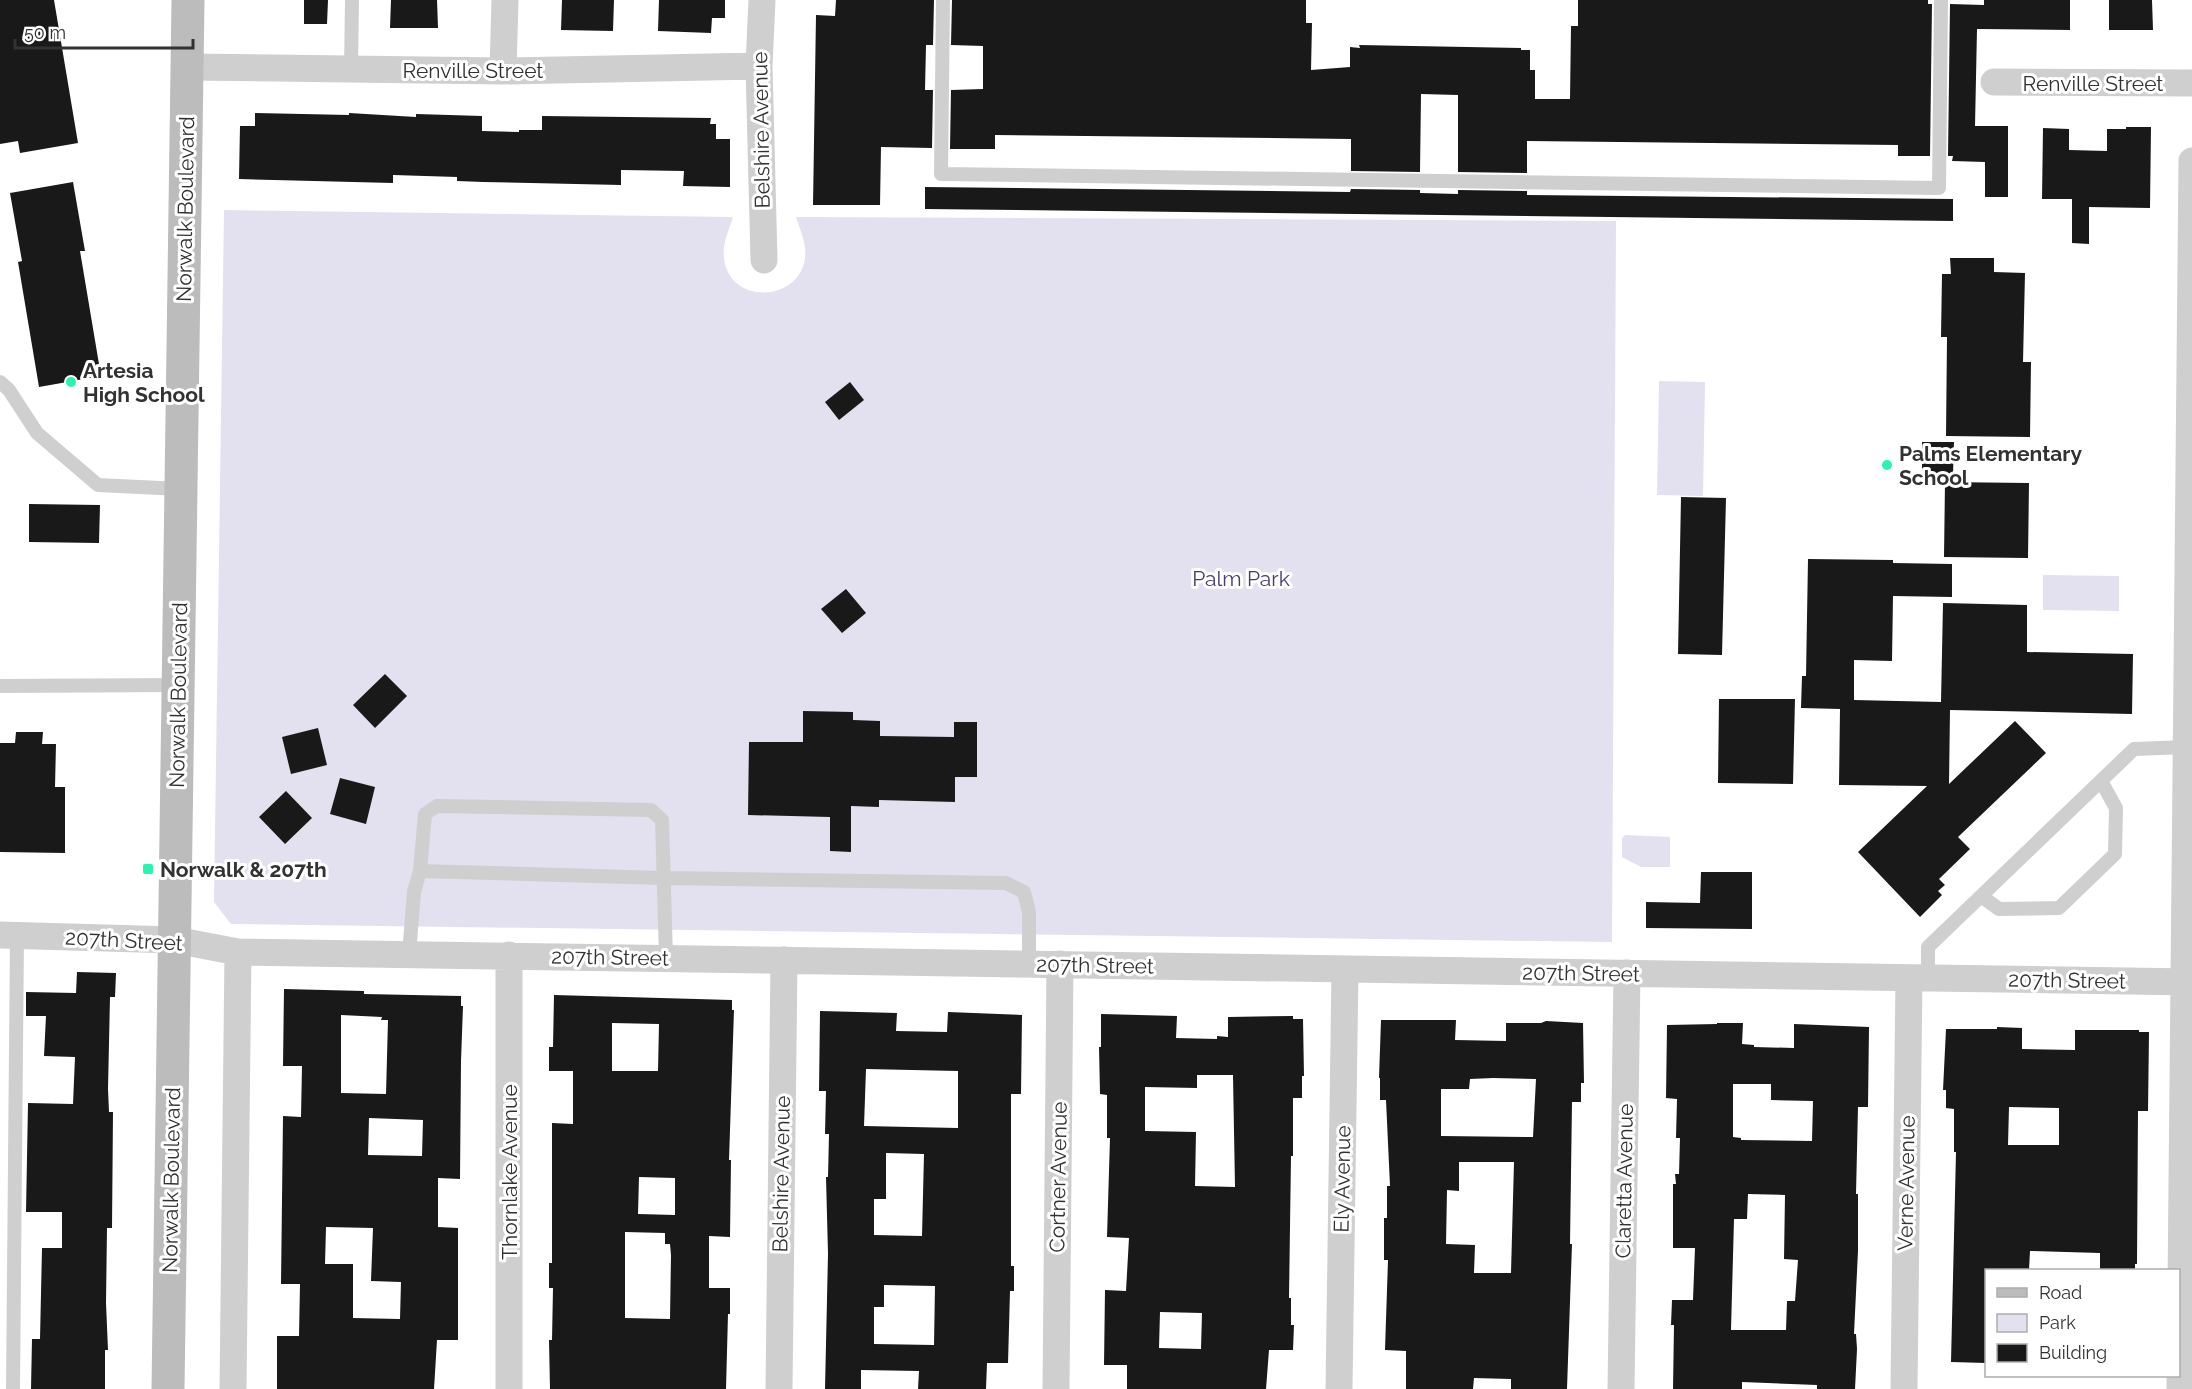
<svg xmlns="http://www.w3.org/2000/svg" width="2192" height="1389" viewBox="0 0 2192 1389" font-family="Raleway,sans-serif">
<style>
.green{fill:#e3e0f0}
.building{fill:#191919;fill-rule:evenodd}
.lines{fill:none;stroke-linecap:round;stroke-linejoin:round}
.service{stroke:#cfcfcf;stroke-width:14}
.minor{stroke:#cfcfcf;stroke-width:27}
.secondary{stroke:#bcbcbc;stroke-width:33}
.poi-dot{fill:#28f5ad;stroke:#fff;stroke-width:2}
.labels{text-anchor:middle;dominant-baseline:central;stroke-width:6;stroke-linejoin:round;paint-order:stroke}
.street-label{font-size:21px;fill:#323232;stroke:#fff}
.poi-label{font-size:21px;font-weight:bold;fill:#323232;stroke:#fff;text-anchor:start}
.park-label{font-size:21px;fill:#493a73;stroke:#fff}
</style>
<rect width="100%" height="100%" fill="#fff"/>
<path class="green" d="M 224,210 L 733,217 C 729,230 722,244 724,258 C 729,305 799,303 805,258 C 807,244 800,230 796,217 L 1616,221 L 1612,942 L 231,924 L 214,902 Z
M 1659,381 L 1705,382 L 1703,496 L 1657,495 Z
M 2043,575 L 2119,576 L 2119,611 L 2043,610 Z
M 1625,835 L 1670,837 L 1670,867 L 1641,867 L 1622,857 L 1622,838 Z"/>
<path class="building" d="M 0,0 L 54,0 L 78,143 L 20,153 L 18,141 L 0,144 Z
M 304,0 L 328,0 L 327,24 L 304,24 Z
M 391,0 L 437,0 L 438,28 L 390,28 Z
M 562,0 L 614,0 L 613,31 L 561,30 Z
M 659,0 L 725,0 L 725,18 L 712,18 L 711,33 L 658,31 Z
M 836,0 L 934,0 L 933,45 L 926,45 L 925,90 L 933,90 L 932,148 L 881,147 L 880,205 L 813,205 L 816,15 L 835,16 Z
M 952,0 L 1306,0 L 1306,23 L 1312,23 L 1311,70 L 1350,67 L 1350,47 L 1360,48 L 1359,45 L 1521,48 L 1521,50 L 1530,50 L 1530,70 L 1535,70 L 1535,99 L 1570,99 L 1571,26 L 1578,26 L 1578,0 L 1928,0 L 1928,4 L 1932,4 L 1930,156 L 1898,156 L 1898,145 L 1527,141 L 1527,173 L 1458,172 L 1458,95 L 1421,94 L 1420,172 L 1351,171 L 1351,139 L 995,135 L 995,149 L 950,149 L 951,90 L 983,89 L 983,46 L 951,45 Z
M 1984,0 L 2070,0 L 2070,30 L 1977,29 L 1975,126 L 2008,126 L 2008,197 L 1985,197 L 1985,162 L 1952,161 L 1953,156 L 1948,156 L 1950,4 L 1984,5 Z
M 2109,0 L 2152,0 L 2153,30 L 2109,30 Z
M 255,113 L 349,115 L 349,113 L 416,117 L 416,114 L 482,116 L 482,131 L 519,132 L 519,130 L 542,130 L 542,116 L 711,118 L 710,124 L 716,124 L 716,139 L 730,139 L 730,187 L 683,186 L 684,171 L 621,170 L 621,185 L 483,182 L 457,181 L 457,177 L 393,175 L 393,183 L 239,179 L 240,126 L 255,126 Z
M 2126,127 L 2151,127 L 2150,208 L 2089,207 L 2089,244 L 2072,243 L 2072,199 L 2042,199 L 2043,128 L 2069,129 L 2069,150 L 2107,151 L 2107,129 L 2126,129 Z
M 73,182 L 85,251 L 80,251 L 101,376 L 39,387 L 18,262 L 22,261 L 10,193 Z
M 925,187 L 1350,192 L 1351,189 L 1420,190 L 1420,193 L 1458,194 L 1458,190 L 1527,191 L 1527,195 L 1953,199 L 1953,221 L 925,209 Z
M 1950,258 L 1994,258 L 1994,272 L 2025,273 L 2023,362 L 2031,362 L 2030,437 L 1946,436 L 1947,337 L 1941,337 L 1942,274 L 1951,274 Z
M 850,382 L 864,400 L 839,420 L 825,402 Z
M 1922,442 L 1954,442 L 1953,475 L 1922,475 Z
M 1945,482 L 2029,483 L 2028,558 L 1944,557 Z
M 1681,497 L 1726,498 L 1722,655 L 1678,654 Z
M 29,504 L 100,505 L 99,543 L 29,542 Z
M 1808,559 L 1893,560 L 1893,563 L 1952,564 L 1952,597 L 1893,596 L 1892,661 L 1854,660 L 1854,700 L 1941,702 L 1943,603 L 2027,605 L 2027,652 L 2133,654 L 2132,714 L 1950,710 L 1949,784 L 2015,721 L 2046,753 L 1958,837 L 1970,849 L 1939,879 L 1945,885 L 1938,891 L 1942,895 L 1920,917 L 1858,852 L 1927,786 L 1839,785 L 1840,709 L 1801,708 L 1802,676 L 1806,676 Z
M 846,589 L 866,613 L 842,633 L 821,609 Z
M 385,674 L 407,696 L 375,728 L 353,705 Z
M 1719,699 L 1795,699 L 1793,784 L 1718,783 Z
M 803,711 L 853,712 L 853,720 L 880,721 L 880,736 L 954,737 L 954,722 L 977,722 L 977,777 L 955,777 L 955,802 L 879,800 L 879,807 L 851,806 L 851,852 L 830,851 L 830,817 L 748,815 L 749,742 L 803,742 Z
M 318,728 L 327,765 L 291,774 L 282,737 Z
M 16,732 L 43,732 L 42,744 L 56,744 L 55,787 L 65,787 L 65,853 L 0,852 L 0,743 L 15,743 Z
M 340,778 L 375,787 L 366,824 L 330,814 Z
M 286,791 L 312,818 L 285,844 L 259,817 Z
M 1701,872 L 1752,872 L 1752,929 L 1646,928 L 1646,902 L 1700,903 Z
M 77,972 L 116,973 L 115,997 L 110,997 L 108,1089 L 109,1112 L 113,1112 L 112,1228 L 107,1228 L 106,1303 L 108,1350 L 105,1350 L 105,1389 L 31,1389 L 32,1339 L 40,1339 L 42,1248 L 62,1248 L 62,1212 L 26,1212 L 28,1103 L 73,1104 L 75,1057 L 44,1056 L 46,1016 L 26,1016 L 26,992 L 76,993 Z
M 284,989 L 364,991 L 364,994 L 461,996 L 461,1006 L 463,1006 L 461,1061 L 460,1179 L 438,1178 L 438,1227 L 458,1228 L 458,1340 L 437,1340 L 434,1389 L 277,1389 L 277,1336 L 299,1336 L 300,1284 L 281,1284 L 283,1116 L 301,1117 L 302,1066 L 283,1066 ZM 341,1015 L 382,1017 L 381,1020 L 388,1020 L 386,1094 L 341,1093 ZM 369,1118 L 423,1120 L 422,1156 L 368,1155 ZM 326,1227 L 373,1228 L 371,1281 L 401,1282 L 400,1319 L 353,1318 L 353,1264 L 325,1264 Z
M 554,995 L 732,1000 L 732,1010 L 734,1010 L 729,1160 L 731,1160 L 730,1237 L 709,1236 L 709,1288 L 730,1288 L 730,1314 L 728,1314 L 726,1389 L 550,1389 L 549,1340 L 552,1340 L 553,1288 L 549,1288 L 549,1263 L 552,1263 L 552,1123 L 573,1124 L 573,1071 L 549,1071 L 549,1047 L 553,1047 ZM 612,1023 L 659,1024 L 658,1071 L 612,1071 ZM 639,1177 L 675,1178 L 675,1215 L 638,1214 ZM 625,1232 L 665,1233 L 665,1244 L 670,1244 L 671,1255 L 670,1319 L 625,1318 Z
M 820,1011 L 897,1013 L 896,1031 L 947,1032 L 948,1012 L 1022,1015 L 1021,1094 L 1011,1094 L 1011,1266 L 1014,1266 L 1014,1291 L 1010,1291 L 1008,1363 L 987,1363 L 986,1389 L 918,1389 L 919,1371 L 861,1370 L 861,1389 L 825,1389 L 828,1254 L 826,1177 L 828,1177 L 829,1134 L 825,1134 L 826,1091 L 819,1091 ZM 866,1069 L 958,1071 L 958,1128 L 864,1126 ZM 886,1153 L 924,1154 L 922,1236 L 874,1235 L 874,1199 L 886,1199 ZM 884,1285 L 935,1286 L 934,1345 L 874,1344 L 874,1307 L 884,1307 Z
M 1101,1014 L 1177,1016 L 1176,1038 L 1217,1039 L 1217,1036 L 1228,1037 L 1228,1017 L 1293,1016 L 1293,1019 L 1303,1019 L 1304,1076 L 1302,1076 L 1302,1098 L 1293,1098 L 1293,1156 L 1291,1156 L 1289,1298 L 1291,1298 L 1291,1325 L 1294,1325 L 1293,1350 L 1269,1350 L 1266,1389 L 1127,1389 L 1127,1365 L 1104,1365 L 1105,1290 L 1126,1291 L 1129,1238 L 1107,1237 L 1110,1138 L 1107,1138 L 1107,1095 L 1100,1094 L 1099,1047 L 1101,1047 ZM 1197,1075 L 1233,1075 L 1235,1187 L 1195,1186 L 1196,1132 L 1145,1131 L 1145,1087 L 1197,1088 ZM 1160,1312 L 1202,1313 L 1201,1349 L 1159,1348 Z
M 1381,1020 L 1456,1020 L 1455,1040 L 1506,1041 L 1506,1023 L 1541,1023 L 1546,1021 L 1583,1023 L 1584,1083 L 1581,1083 L 1581,1102 L 1572,1102 L 1570,1244 L 1572,1244 L 1567,1389 L 1511,1389 L 1511,1379 L 1474,1378 L 1473,1389 L 1406,1389 L 1406,1351 L 1385,1350 L 1388,1260 L 1384,1260 L 1384,1218 L 1387,1218 L 1387,1186 L 1390,1186 L 1386,1100 L 1380,1100 L 1380,1078 L 1379,1078 ZM 1493,1078 L 1536,1079 L 1533,1137 L 1441,1136 L 1441,1089 L 1469,1089 L 1470,1079 ZM 1459,1162 L 1514,1162 L 1511,1273 L 1474,1273 L 1475,1245 L 1446,1244 L 1447,1190 L 1459,1191 Z
M 1717,1023 L 1743,1023 L 1742,1044 L 1754,1045 L 1754,1047 L 1794,1048 L 1794,1024 L 1869,1027 L 1868,1107 L 1858,1107 L 1856,1194 L 1858,1194 L 1858,1251 L 1854,1334 L 1856,1334 L 1857,1349 L 1855,1389 L 1817,1389 L 1817,1385 L 1742,1382 L 1742,1389 L 1673,1389 L 1674,1325 L 1671,1325 L 1672,1300 L 1693,1300 L 1695,1248 L 1673,1248 L 1673,1184 L 1676,1184 L 1675,1174 L 1679,1174 L 1680,1138 L 1676,1138 L 1677,1099 L 1666,1098 L 1667,1025 L 1717,1024 ZM 1733,1084 L 1771,1084 L 1771,1100 L 1813,1101 L 1812,1141 L 1741,1140 L 1741,1138 L 1733,1137 ZM 1748,1194 L 1785,1195 L 1784,1259 L 1798,1260 L 1795,1301 L 1787,1301 L 1786,1330 L 1731,1330 L 1734,1219 L 1747,1219 Z
M 1997,1027 L 2022,1028 L 2022,1049 L 2075,1050 L 2075,1030 L 2139,1030 L 2139,1032 L 2149,1032 L 2148,1111 L 2138,1111 L 2137,1264 L 2135,1264 L 2135,1270 L 2100,1270 L 2100,1253 L 2030,1251 L 2029,1270 L 1986,1270 L 1986,1363 L 1951,1362 L 1956,1152 L 1954,1152 L 1954,1109 L 1946,1108 L 1946,1090 L 1943,1090 L 1946,1029 L 1997,1029 ZM 2009,1107 L 2059,1108 L 2059,1145 L 2008,1145 Z"/>
<g class="lines">
<path class="service" d="M 943,0 L 941,174 L 1939,188 L 1941,0
M 351,69 L 352,0
M 0,382 L 9,390 L 37,433 L 98,485 L 181,489
M 0,686 L 178,685
M 420,871 L 664,878 L 1006,883 L 1024,892 L 1029,912 L 1029,964
M 1981,896 L 1999,909 L 2059,908 L 2115,854 L 2116,808 L 2101,781
M 409,954 L 414,892 L 420,871 L 425,814 L 437,806 L 651,810 L 662,820 L 666,958
M 1928,978 L 1928,947 L 2134,749 L 2186,747
M 13,1389 L 17,935"/>
<path class="minor" d="M 762,0 L 759,66 L 764,260
M 187,67 L 503,71 L 759,66
M 503,71 L 505,0
M 1994,82 L 2192,83
M 0,935 L 175,940 L 238,952 L 2192,982
M 233,1389 L 238,952
M 509,1389 L 509,955
M 779,1389 L 784,960
M 1056,1389 L 1060,964
M 1339,1389 L 1345,969
M 1621,1389 L 1627,973
M 1904,1389 L 1909,978
M 2180,1389 L 2192,161"/>
<path class="secondary" d="M 168,1389 L 188,0"/>
</g>
<g class="poi-dot">
<circle cx="71" cy="382" r="6"/>
<circle cx="1887" cy="465" r="6"/>
<rect x="142" y="863" width="12" height="12" rx="3"/>
</g>
<g class="labels">
<g class="street-label">
<text x="473" y="70">Renville Street</text>
<text x="2093" y="83">Renville Street</text>
<text transform="translate(761 130) rotate(-91)">Belshire Avenue</text>
<text transform="translate(185 209) rotate(-89)">Norwalk Boulevard</text>
<text transform="translate(178 695) rotate(-89)">Norwalk Boulevard</text>
<text transform="translate(124 940) rotate(3)">207th Street</text>
<text transform="translate(610 957) rotate(1)">207th Street</text>
<text transform="translate(1095 965) rotate(1)">207th Street</text>
<text transform="translate(1581 973) rotate(1)">207th Street</text>
<text transform="translate(2067 980) rotate(1)">207th Street</text>
<text transform="translate(509 1172) rotate(-90)">Thornlake Avenue</text>
<text transform="translate(781 1174) rotate(-89)">Belshire Avenue</text>
<text transform="translate(1058 1177) rotate(-89)">Cortner Avenue</text>
<text transform="translate(1342 1179) rotate(-89)">Ely Avenue</text>
<text transform="translate(171 1180) rotate(-89)">Norwalk Boulevard</text>
<text transform="translate(1624 1181) rotate(-89)">Claretta Avenue</text>
<text transform="translate(1906 1183) rotate(-89)">Verne Avenue</text>
</g>
<g class="poi-label">
<text x="83" y="370">Artesia<tspan x="83" dy="24">High School</tspan></text>
<text x="1899" y="453">Palms Elementary<tspan x="1899" dy="24">School</tspan></text>
<text x="160" y="869">Norwalk &amp; 207th</text>
</g>
<g class="park-label">
<text x="1241" y="578">Palm Park</text>
</g>
</g>
<rect x="1985" y="1269" width="195" height="108" fill="#ffffff" stroke="#adadad" stroke-width="1.5"/>
<rect x="1997" y="1288" width="30" height="9" fill="#bcbcbc" stroke="#adadad" stroke-width="1.5"/>
<text x="2039" y="1299" font-size="18" fill="#323232">Road</text>
<rect x="1997" y="1314" width="30" height="18" fill="#e3e0f0" stroke="#adadad" stroke-width="1.5"/>
<text x="2039" y="1329" font-size="18" fill="#323232">Park</text>
<rect x="1997" y="1344" width="30" height="18" fill="#191919" stroke="#adadad" stroke-width="1.5"/>
<text x="2039" y="1359" font-size="18" fill="#323232">Building</text>
<path d="M15 39v9h178v-9" fill="none" stroke="#323232" stroke-width="3"/>
<text x="24" y="39" font-size="18" fill="#323232" stroke="#ffffff" stroke-width="4.5" paint-order="stroke">50 m</text>
</svg>
